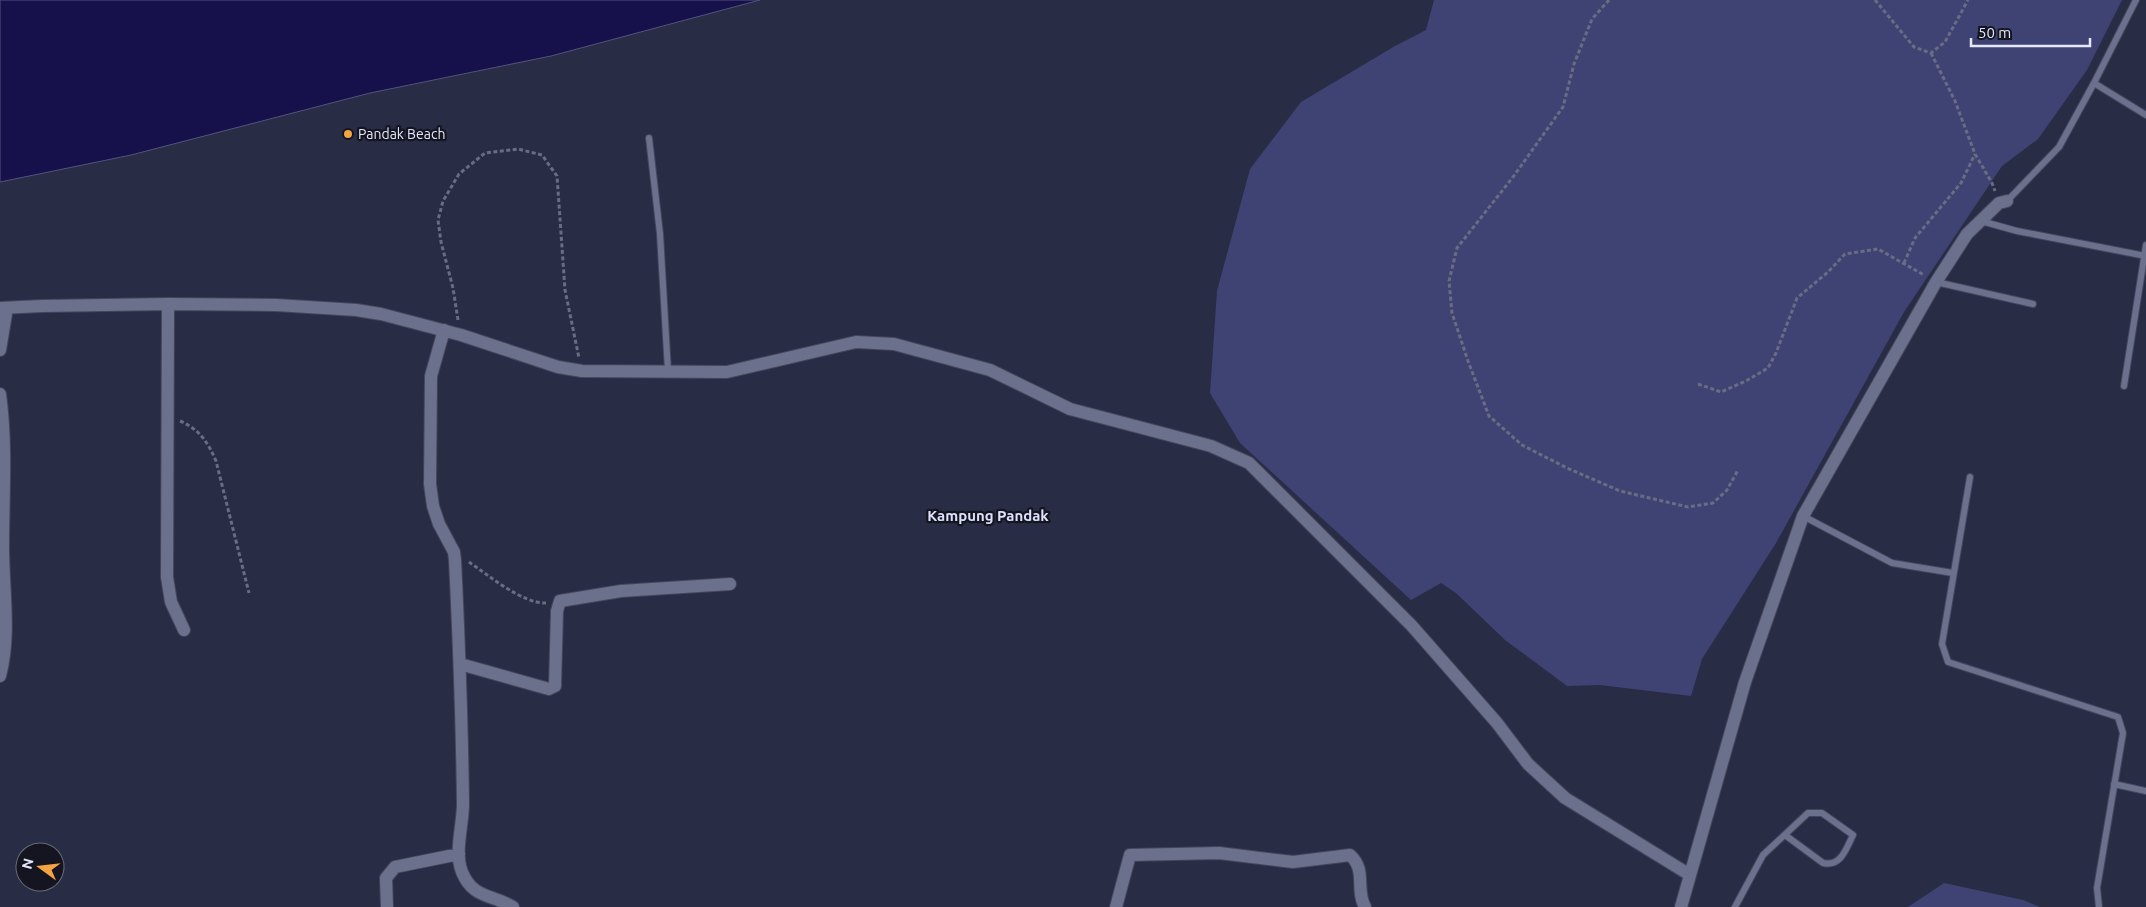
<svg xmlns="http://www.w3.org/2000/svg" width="2146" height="907" viewBox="0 0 2146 907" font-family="Ubuntu,sans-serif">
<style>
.green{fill:#3f4374}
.water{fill:#16114a;stroke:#54527e}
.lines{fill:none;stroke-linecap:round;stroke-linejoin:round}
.lane-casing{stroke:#45465c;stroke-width:8}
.street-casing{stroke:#45465c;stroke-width:14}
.path{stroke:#696c82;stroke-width:3;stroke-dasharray:4 2.5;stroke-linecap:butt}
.lane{stroke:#6b708d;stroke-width:6}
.street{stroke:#6b708d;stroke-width:12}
.poi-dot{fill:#f3a442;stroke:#141521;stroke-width:2}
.labels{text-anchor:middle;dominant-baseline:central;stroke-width:4.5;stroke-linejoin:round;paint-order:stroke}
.poi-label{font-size:14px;fill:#e5e8f9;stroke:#141521;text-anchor:start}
.neighbourhood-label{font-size:15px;font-weight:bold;fill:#dde1fc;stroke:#141521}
</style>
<rect width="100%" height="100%" fill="#292c45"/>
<path class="green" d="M 1434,0 L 2122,0 L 2087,70 L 2038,139 L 2002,166 L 1904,312 L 1776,543 L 1702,659 L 1691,696 L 1600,685 L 1567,686 L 1505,640 L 1456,593 L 1441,583 L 1411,600 L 1240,443 L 1210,393 L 1217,291 L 1250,169 L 1301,102 L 1395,46 L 1426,30 Z
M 1944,883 L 2023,900 L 2040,907 L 1908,907 Z"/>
<path class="water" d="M 0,0 L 760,0 L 551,56 L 370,93 L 131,155 L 0,182 Z"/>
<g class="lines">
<g class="lane-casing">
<path id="lane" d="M 2094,83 L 2146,115
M 649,138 L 660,234 L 668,371
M 2007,201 L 2059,147 L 2094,83 L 2136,0
M 1981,221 L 2017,231 L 2146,256
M 1936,282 L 2033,304
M 2124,386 L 2146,245
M 1970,477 L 1942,644 L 1948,662 L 2118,717 L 2123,733 L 2097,888 L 2099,907
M 1803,516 L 1892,563 L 1953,573
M 2114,784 L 2146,791
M 1735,907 L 1763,855 L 1808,813 L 1822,813 L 1853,835 C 1846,849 1841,867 1823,863 L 1785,835"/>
</g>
<g class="street-casing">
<path id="street" d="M 168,304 L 167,577 L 171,602 L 184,630
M 0,308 L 42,306 L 168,304 L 276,305 L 356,310 L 381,314 L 461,335 L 558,367 L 582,371 L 727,372 L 856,342 L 894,344 L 990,370 L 1070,409 L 1211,446 L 1249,463 L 1412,626 L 1497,723 L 1528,764 L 1565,798 L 1690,875
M 444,330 L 431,376 L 430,484 L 433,506 L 439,524 L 454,552 L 455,560 C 459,641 462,723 463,804 C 463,825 454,852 462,872 C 473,899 492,894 513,907
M 0,350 L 7,308
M 0,394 C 7,445 3,496 3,547 C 3,589 11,635 0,676
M 460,664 L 549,689 L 555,686 L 557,611 L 560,601 L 621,591 L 730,584
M 387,907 L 386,878 L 395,867 L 459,854
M 1116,907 L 1130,855 L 1219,853 L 1293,862 L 1350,855 C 1367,870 1355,889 1365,907
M 1681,907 L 1745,682 L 1803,516 L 1936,282 L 1967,234 L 1999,203 L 2007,201"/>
</g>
<path class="path" d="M 1609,0 L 1592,19 L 1574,64 L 1563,107 L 1513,177 L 1457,248 L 1449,281 L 1452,313 L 1468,361 L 1489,416 L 1522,445 L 1567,468 L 1620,491 L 1688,507 L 1713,503 L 1727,490 L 1738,470
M 1875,0 L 1914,47 L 1931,53 L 1945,42 L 1968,0
M 1931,53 L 1955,101 L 1975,154 L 1992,183 L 1995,191
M 1904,263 L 1915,238 L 1961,183 L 1975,154
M 458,320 L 453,288 L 441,242 L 438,220 L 443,201 L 459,174 L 485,153 L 518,149 L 542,155 L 557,176 L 565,290 L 579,358
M 1698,384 L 1721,392 L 1746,381 L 1768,368 L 1776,353 L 1797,298 L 1828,272 L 1845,254 L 1878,249 L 1924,275
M 180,421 C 199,429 208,442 216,461 L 249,593
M 469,562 C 488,575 523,604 546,603"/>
<use href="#lane" class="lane"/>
<use href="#street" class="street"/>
</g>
<circle class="poi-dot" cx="348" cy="134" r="5"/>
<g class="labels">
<g class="poi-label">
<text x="358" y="134">Pandak Beach</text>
</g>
<g class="neighbourhood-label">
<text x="988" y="515">Kampung Pandak</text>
</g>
</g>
<g transform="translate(40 867) rotate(285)"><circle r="24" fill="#141521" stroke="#686977"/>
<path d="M0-4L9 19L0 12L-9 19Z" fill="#f3a442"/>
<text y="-8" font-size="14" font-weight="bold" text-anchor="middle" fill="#e5e8f9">N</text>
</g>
<path d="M1971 38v8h119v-8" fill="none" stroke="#e5e8f9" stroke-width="2.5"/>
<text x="1978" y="38" font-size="15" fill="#e5e8f9" stroke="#141521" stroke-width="4" paint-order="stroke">50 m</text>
</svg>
